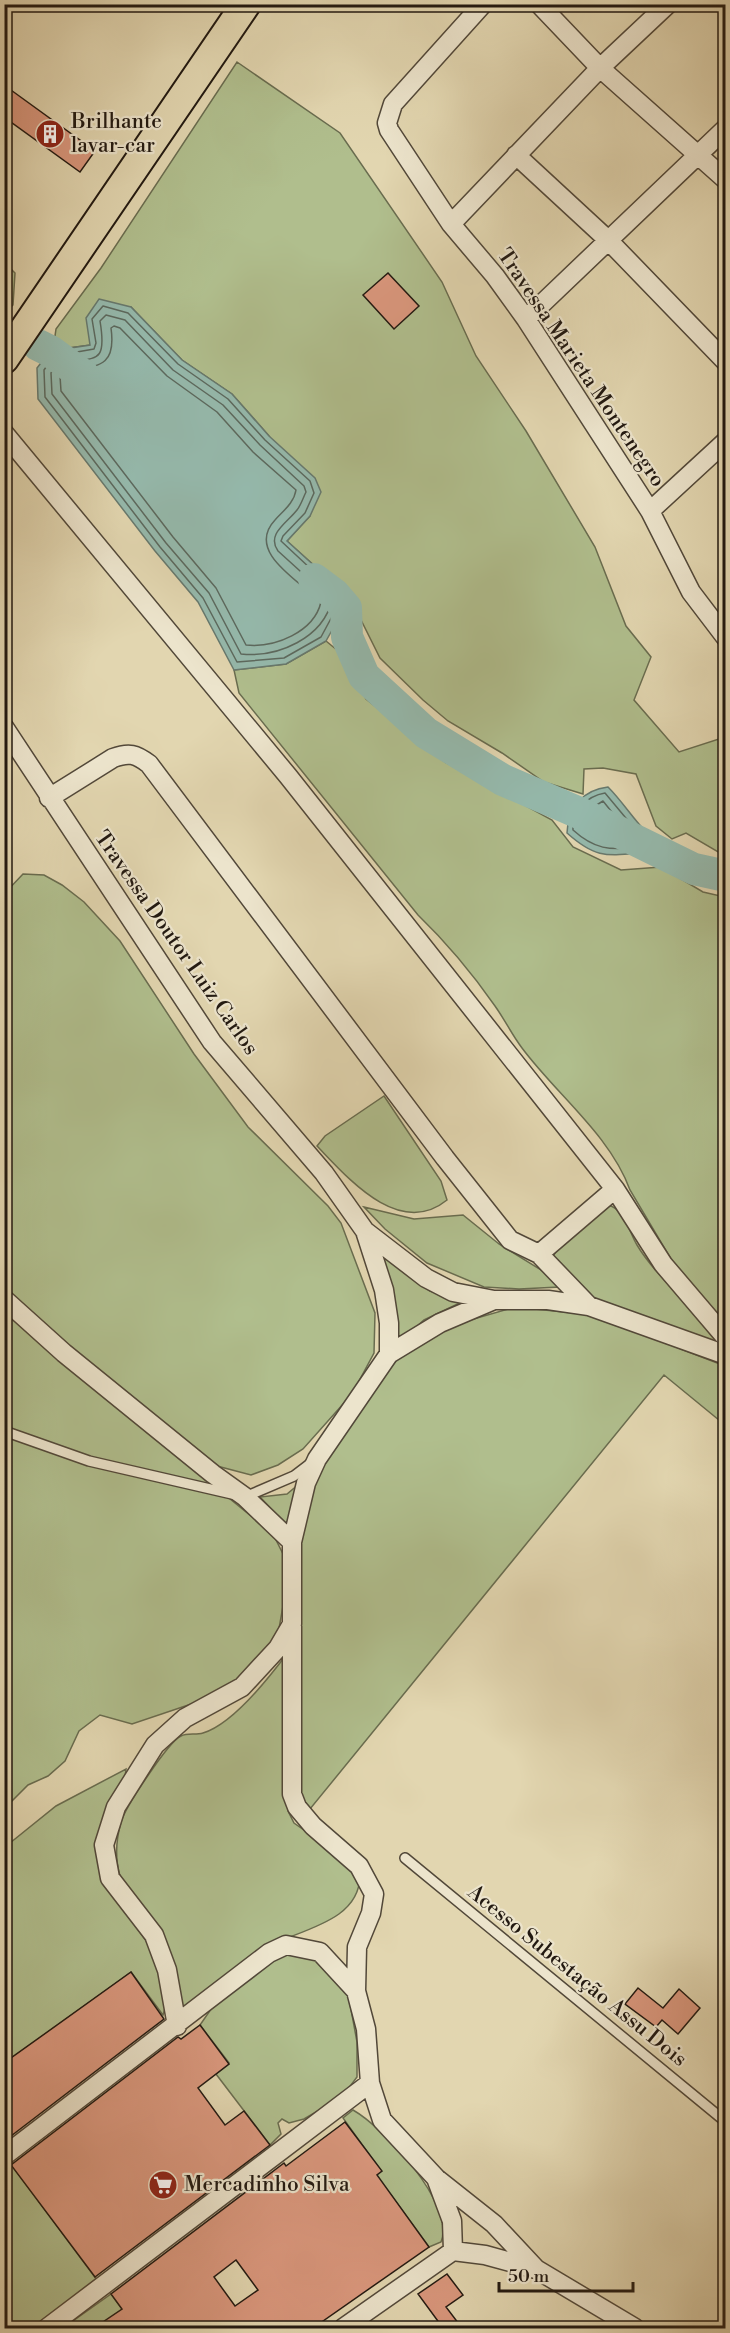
<svg xmlns="http://www.w3.org/2000/svg" width="730" height="2333" viewBox="0 0 730 2333" font-family="'Libre Bodoni',serif">
<style>
.green{fill:#b0be8d;stroke:#696c4f;stroke-width:1.5}
.water{fill:#95b9ac;stroke:#67796e;stroke-width:1.5}
.lines{fill:none;stroke-linecap:round;stroke-linejoin:round}
.shore{stroke:#5c695e;stroke-width:1.5}
.river{stroke:#95b9ac;stroke-width:32}
.building{fill:#da977d;stroke:#221911;stroke-width:1.5;fill-rule:evenodd}
.lane-casing{stroke:#524839;stroke-width:12}
.street-casing{stroke:#524839;stroke-width:21}
.primary-casing{stroke:#221911;stroke-width:32}
.lane{stroke:#ece4cc;stroke-width:9}
.street{stroke:#ece4cc;stroke-width:18}
.primary{stroke:#e2d6b0;stroke-width:28}
.labels{text-anchor:middle;dominant-baseline:central;stroke-width:4.5;stroke-linejoin:round;paint-order:stroke}
.poi-label{font-size:21px;fill:#221911;stroke:#ece4cc;text-anchor:start}
.street-label{font-size:21px;fill:#221911;stroke:#ece4cc}
</style>
<rect width="100%" height="100%" fill="#e2d6b0"/>
<filter id="stains"><feTurbulence type="fractalNoise" baseFrequency=".00333" numOctaves="4"/><feColorMatrix values="0 0 0 0 .2 0 0 0 0 .09 0 0 0 0 .02 0 0 0 .5 -.17"/></filter>
<radialGradient id="worn" r=".72"><stop offset=".6" stop-color="#630" stop-opacity="0"/><stop offset="1" stop-color="#630" stop-opacity=".3"/></radialGradient>
<path class="green" d="M 237,62 L 340,133 L 442,282 L 476,356 L 526,431 L 595,547 L 626,626 L 651,657 L 634,700 L 679,752 L 725,737 L 725,856 L 686,833 L 672,839 L 656,826 L 636,774 L 603,768 L 584,769 L 583,794 L 544,782 L 502,753 L 448,721 L 423,700 L 380,658 L 350,598 L 287,541 L 310,516 L 269,436 L 232,394 L 182,360 L 131,307 L 91,345 L 53,350 L 56,329 L 101,268 Z
M 4,262 L 15,273 L 13,305 L 5,313 Z
M 326,641 L 343,655 L 366,699 L 400,726 L 445,762 L 552,820 L 573,847 L 621,870 L 661,867 L 703,892 L 725,897 L 725,1323 L 678,1271 L 630,1190 C 610,1135 557,1095 522,1048 C 512,1035 505,1020 495,1006 C 472,973 447,943 418,915 L 239,693 L 234,670 L 286,664 Z
M 23,874 L 44,875 L 62,885 L 84,902 L 120,941 L 194,1054 L 248,1127 L 328,1206 L 341,1223 L 375,1313 L 374,1353 L 352,1394 L 303,1449 L 278,1465 L 251,1475 L 217,1466 L 68,1346 L 5,1288 L 4,894 Z
M 384,1096 L 441,1181 L 447,1200 C 399,1239 347,1177 317,1146 L 325,1136 Z
M 608,1205 C 626,1210 628,1230 637,1245 C 654,1274 694,1309 718,1335 L 720,1345 L 597,1301 L 579,1287 L 551,1259 L 557,1250 Z
M 364,1207 L 414,1219 L 463,1215 L 499,1244 L 546,1273 L 559,1287 L 519,1289 L 484,1287 L 427,1263 L 385,1229 Z
M 383,1257 L 430,1291 L 464,1301 L 424,1320 L 394,1347 L 388,1281 Z
M 5,1299 L 203,1477 L 273,1534 L 286,1560 L 286,1589 L 277,1640 L 253,1671 L 218,1695 L 132,1724 L 100,1715 L 79,1731 L 65,1761 L 48,1776 L 28,1785 L 5,1808 Z
M 515,1307 L 593,1315 L 725,1366 L 725,1425 L 664,1375 L 310,1809 L 305,1808 L 300,1794 L 298,1532 L 316,1470 L 390,1368 L 414,1340 L 432,1331 Z
M 299,1484 L 291,1508 L 288,1527 L 260,1497 L 287,1494 Z
M 286,1655 L 288,1811 L 294,1823 L 327,1846 L 360,1876 C 359,1926 290,1930 256,1953 C 230,1970 207,1994 182,2014 L 120,1876 C 115,1859 116,1840 121,1822 C 125,1808 168,1742 181,1736 C 187,1733 196,1735 203,1733 C 233,1724 268,1679 286,1655 Z
M 126,1769 L 125,1778 L 113,1809 L 110,1891 L 158,1957 L 167,2002 L 163,2015 L 131,1972 L 5,2063 L 5,1847 L 56,1806 Z
M 291,1952 L 318,1959 L 348,1993 L 357,2042 L 357,2077 L 342,2097 L 304,2119 L 289,2123 L 282,2119 L 278,2123 L 281,2134 L 270,2145 L 216,2074 L 229,2063 L 200,2025 L 218,1999 L 281,1956 Z
M 353,2110 C 383,2127 456,2204 441,2242 L 429,2247 L 391,2195 L 303,2229 L 381,2171 L 343,2118 Z
M 11,2164 L 97,2280 L 31,2328 L 5,2328 L 4,2165 Z
M 111,2294 L 136,2328 L 67,2328 L 73,2321 Z"/>
<path class="water" d="M 99,299 L 131,307 L 182,360 L 232,394 L 269,436 L 315,478 L 321,492 L 310,516 L 287,541 L 350,598 L 326,641 L 286,664 L 234,670 L 198,602 L 155,551 L 38,399 L 37,368 L 50,351 L 90,345 L 86,318 Z
M 608,787 C 623,802 633,819 648,834 L 642,853 C 605,856 595,858 567,833 C 568,807 583,790 608,787 Z"/>
<g class="lines">
<path class="shore" d="M 103,306 L 128,313 L 178,364 L 228,399 L 265,440 L 310,481 L 314,493 L 305,513 L 283,536 L 281,541 L 342,598 L 321,637 L 284,658 L 237,662 L 203,598 L 160,547 L 45,397 L 44,370 L 54,356 L 94,349 L 96,343 L 92,319 Z
M 106,315 L 125,320 L 173,370 L 223,405 L 260,445 L 304,486 L 306,492 C 303,498 301,505 297,510 C 287,523 266,534 278,551 L 332,600 C 323,638 278,658 241,654 L 209,593 L 166,543 L 52,394 L 51,373 L 57,364 C 93,355 108,369 100,321 Z
M 114,326 L 120,328 L 167,376 L 217,412 L 253,452 L 296,490 C 294,503 283,511 275,520 C 245,552 300,581 321,602 C 314,632 275,648 246,645 L 216,588 L 173,537 L 61,391 L 60,376 L 62,372 C 94,365 117,371 111,328 Z
M 605,793 L 640,835 L 637,847 C 610,851 594,849 573,830 C 572,811 587,796 605,793 Z
M 603,801 L 631,836 L 630,840 C 611,843 595,840 581,827 L 587,811 Z"/>
<path class="river" d="M 38,345 L 50,351 L 84,376
M 314,579 L 334,594 L 346,608 L 347,637 L 364,676 L 426,733 L 503,780 L 584,815 L 694,869 L 726,876"/>
</g>
<path class="building" d="M 4,85 L 95,151 L 80,172 L 4,117 Z
M 388,273 L 419,306 L 394,329 L 363,295 Z
M 131,1972 L 164,2019 L 11,2136 L 4,2127 L 4,2063 Z
M 638,1988 L 663,2008 L 679,1989 L 700,2008 L 678,2034 L 662,2020 L 656,2027 L 625,2004 Z
M 200,2025 L 229,2064 L 198,2088 L 225,2125 L 244,2111 L 270,2145 L 95,2277 L 11,2165 L 178,2037 L 181,2039 Z
M 345,2122 L 382,2171 L 377,2175 L 429,2247 L 313,2328 L 94,2328 L 122,2309 L 111,2294 L 284,2163 L 286,2166 ZM 236,2260 L 258,2290 L 235,2306 L 214,2277 Z
M 447,2274 L 463,2295 L 446,2307 L 462,2328 L 443,2328 L 418,2294 Z"/>
<g class="lines">
<g class="lane-casing">
<path id="lane" d="M 4,1431 L 89,1461 L 245,1497 L 294,1476 L 311,1463
M 405,1858 L 726,2122"/>
</g>
<g class="street-casing">
<path id="street" d="M 483,4 L 393,104 L 387,123 L 389,130 L 451,224 L 495,276 L 526,319 L 650,511 L 691,592 L 726,638
M 539,4 L 600,68 L 726,180
M 516,155 L 608,240 L 726,362
M 451,224 L 600,68 L 668,4
M 526,319 L 726,128
M 4,433 L 288,776 L 615,1189 L 663,1264 L 726,1338
M 650,511 L 726,441
M 4,727 L 212,1042 L 324,1173 L 365,1231 L 384,1290 L 389,1323 L 389,1354
M 49,798 L 113,758 C 129,752 136,754 149,764 L 445,1158 L 510,1240 L 539,1254 L 589,1306
M 365,1231 L 426,1278 L 453,1292 L 494,1300
M 539,1254 L 615,1189
M 4,1299 L 64,1353 L 213,1474 L 245,1497 L 292,1542
M 292,1626 L 292,1794 L 297,1807 L 313,1826 L 359,1866 L 374,1894 L 371,1913 L 357,1947 L 356,1991
M 177,2026 L 167,1970 L 154,1935 L 110,1878 L 104,1845 L 116,1807 L 155,1745 L 185,1718 L 242,1687 L 278,1648 L 292,1624 L 292,1542 L 306,1483 L 317,1459 L 389,1354 L 440,1323 L 494,1300 L 548,1300 L 589,1306 L 726,1355
M 4,2156 L 269,1953 L 286,1945 L 320,1952 L 356,1991 L 366,2029 L 370,2083 L 382,2120 L 436,2178 L 494,2224 L 536,2269
M 436,2178 L 452,2221 L 453,2251
M 453,2251 L 485,2255 L 536,2269 L 635,2328
M 47,2328 L 370,2083
M 343,2328 L 453,2251"/>
</g>
<g class="primary-casing">
<path id="primary" d="M 4,359 L 246,4"/>
</g>
<use href="#lane" class="lane"/>
<use href="#street" class="street"/>
<use href="#primary" class="primary"/>
</g>
<defs>
<g id="building-disc" transform="scale(1.5)"><circle r="9.5" fill="#8f2418" stroke="#ece4cc"/><path d="M-4-6H4V6H1V3H-1V6H-4ZM-2.5-4.3h1.7v1.8h-1.7ZM.8-4.3h1.7v1.8H.8ZM-2.5-1h1.7V.8h-1.7ZM.8-1h1.7V.8H.8Z" fill="#fff"/></g>
<g id="supermarket-disc" transform="scale(1.5)"><circle r="9.5" fill="#8f2418" stroke="#ece4cc"/><path d="M-6-5.5h2.5l.6 2H6L4.5 2H-2.5L-4.4-4H-6ZM-1.5 3.2a1.3 1.3 0 1 0 .1 0ZM3 3.2a1.3 1.3 0 1 0 .1 0Z" fill="#fff"/></g>
</defs>
<g fill-rule="evenodd">
<use href="#building-disc" x="50" y="134"/>
<use href="#supermarket-disc" x="163" y="2185"/>
</g>
<g class="labels">
<g class="poi-label">
<text x="71" y="122">Brilhante<tspan x="71" dy="24">lavar-car</tspan></text>
<text x="184" y="2185">Mercadinho Silva</text>
</g>
<g class="street-label">
<text transform="translate(581 368) rotate(56)">Travessa Marieta Montenegro</text>
<text transform="translate(176 943) rotate(55)">Travessa Doutor Luiz Carlos</text>
<text transform="translate(577 1976) rotate(39)">Acesso Subestação Assu Dois</text>
</g>
</g>
<rect width="730" height="2333" fill="none" stroke="#e2d6b0" stroke-width="24"/>
<rect x="6" y="6" width="718" height="2321" fill="none" stroke="#221911" stroke-width="3"/>
<rect x="12" y="12" width="706" height="2309" fill="none" stroke="#221911" stroke-width="1.5"/>
<path d="M499 2282v9h134v-9" fill="none" stroke="#221911" stroke-width="3"/>
<text x="508" y="2282" font-size="18" fill="#221911" stroke="#ece4cc" stroke-width="4.5" paint-order="stroke">50 m</text>
<rect width="100%" height="100%" filter="url(#stains)"/>
<rect width="100%" height="100%" fill="url(#worn)"/>
</svg>
